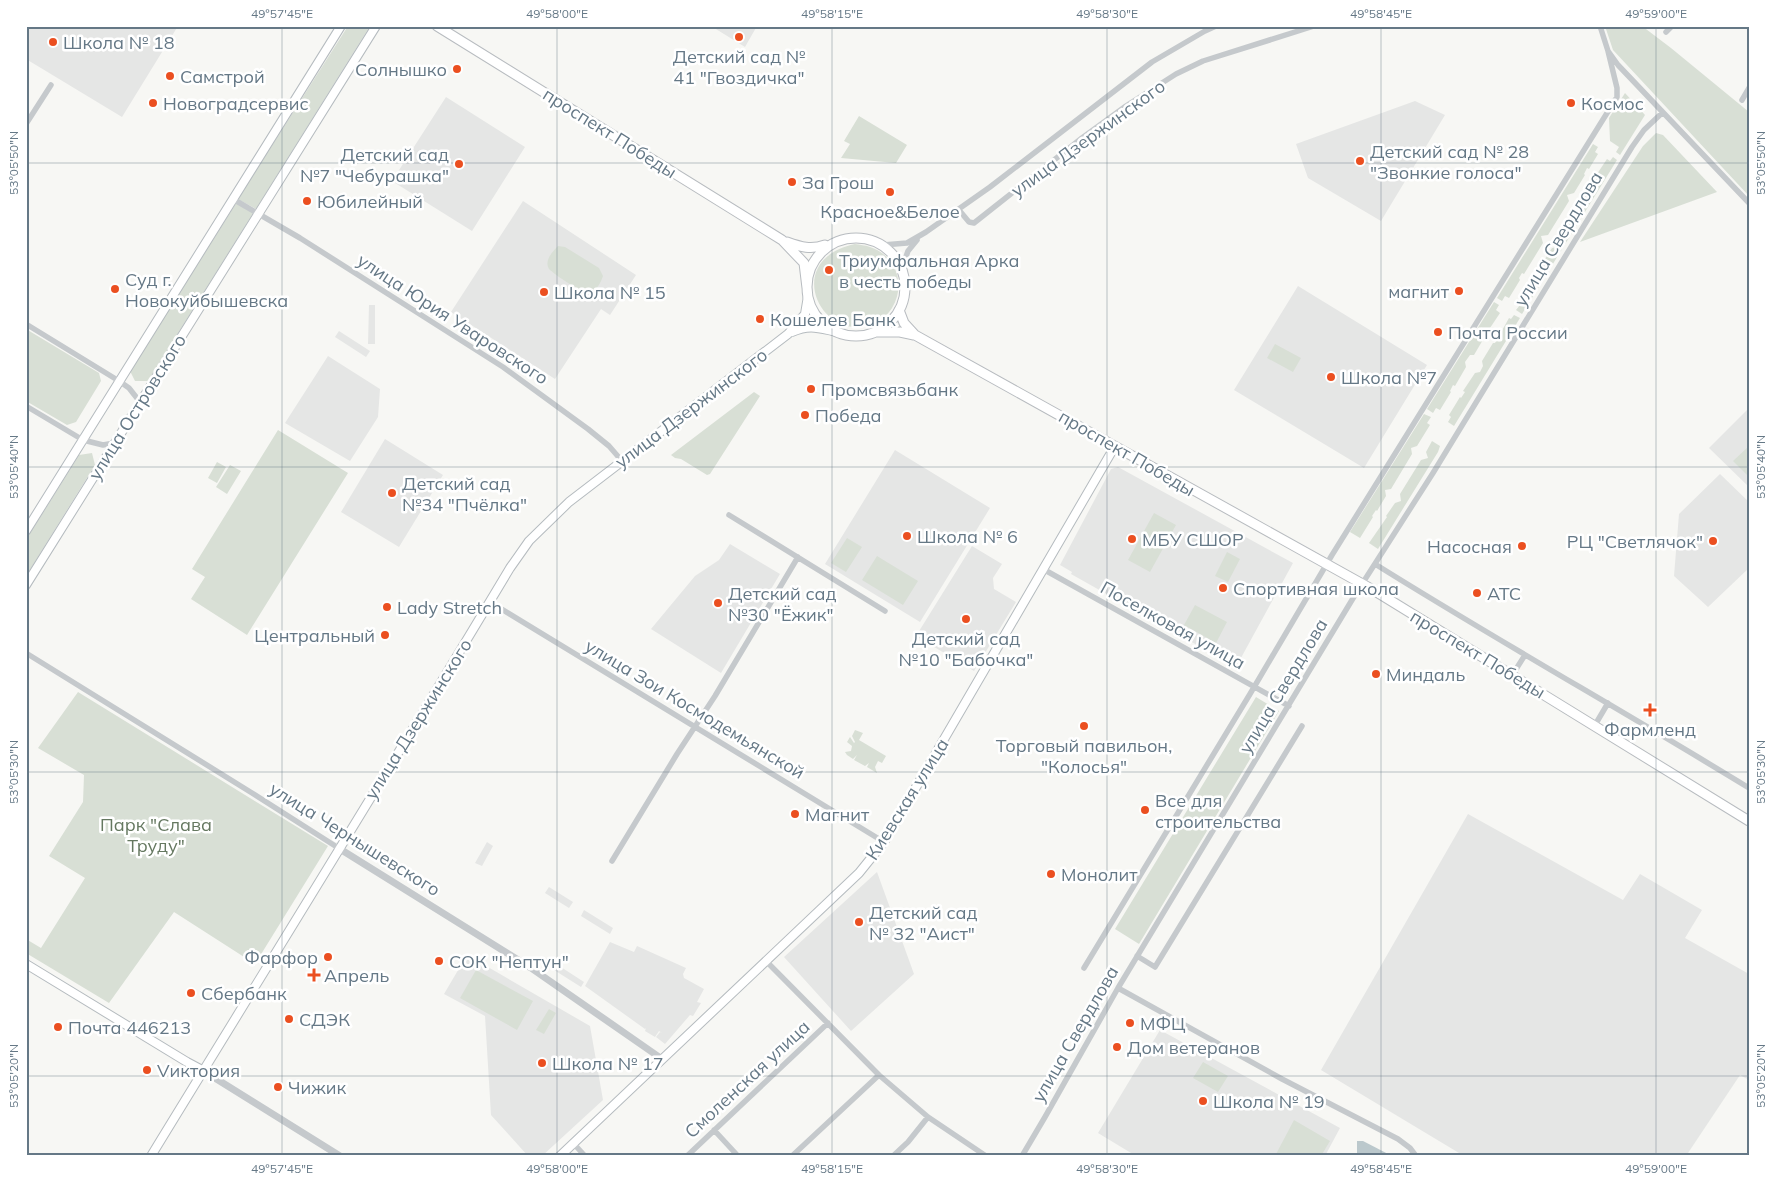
<svg xmlns="http://www.w3.org/2000/svg" width="1775" height="1182" viewBox="0 0 1775 1182" font-family="Mulish,sans-serif">
<style>
.built{fill:#e5e6e5}
.green{fill:#d8dfd5}
.water{fill:#bbc8cc}
.lines{fill:none;stroke-linecap:round;stroke-linejoin:round}
.secondary-casing{stroke:#b5bbbf;stroke-width:10}
.primary-casing{stroke:#b8bcc0;stroke-width:11}
.minor{stroke:#c5c9cc;stroke-width:5.5}
.tertiary{stroke:#c5c9cc;stroke-width:7}
.secondary{stroke:#fff;stroke-width:8}
.primary{stroke:#fff;stroke-width:9}
.ticks{fill:none;stroke:#657886;stroke-width:1;stroke-opacity:0.45}
.poi-dot{fill:#eb4f20;stroke:#fff;stroke-width:2}
.labels{text-anchor:middle;dominant-baseline:central;stroke-width:5;stroke-linejoin:round;paint-order:stroke}
.poi-label{font-size:18px;fill:#657886;stroke:#fff;text-anchor:start}
.street-label{font-size:18px;fill:#657886;stroke:#fff}
.park-label{font-size:18px;fill:#657860;stroke:#fff}
.neatline{fill:none;stroke:#657886;stroke-width:2}
.ticks-label{font-size:12px;text-anchor:middle;fill:#657886}
</style>
<rect width="100%" height="100%" fill="#f7f7f4"/>
<path class="built" d="M 26,26 L 178,26 L 122,117 L 26,59 Z
M 711,26 L 757,26 L 745,47 Z
M 446,97 L 525,147 L 472,231 L 392,181 Z
M 1415,101 L 1445,115 L 1381,221 L 1308,178 L 1296,144 Z
M 523,201 L 636,275 L 610,315 L 601,309 L 555,379 L 451,312 Z
M 1298,286 L 1427,365 L 1364,468 L 1234,390 Z
M 369,305 L 375,305 L 375,344 L 368,344 Z
M 339,331 L 370,351 L 366,357 L 335,337 Z
M 328,356 L 380,389 L 378,417 L 350,461 L 285,423 Z
M 1749,408 L 1749,487 L 1709,448 Z
M 385,439 L 443,475 L 399,547 L 341,512 Z
M 895,450 L 990,508 L 920,622 L 825,564 Z
M 1118,467 L 1293,563 L 1236,667 L 1071,574 L 1072,572 L 1060,565 L 1111,469 Z
M 1720,474 L 1749,502 L 1749,568 L 1708,607 L 1674,576 L 1679,514 Z
M 730,544 L 780,574 L 721,673 L 651,629 L 695,576 L 719,560 Z
M 972,546 L 1002,564 L 993,578 L 994,589 L 1016,602 L 974,671 L 916,636 Z
M 1468,814 L 1623,900 L 1640,874 L 1702,910 L 1685,938 L 1749,974 L 1749,1080 L 1740,1075 L 1686,1156 L 1464,1156 L 1321,1070 Z
M 487,842 L 493,846 L 482,866 L 475,863 Z
M 877,872 L 914,974 L 851,1031 L 784,957 Z
M 549,887 L 573,902 L 569,908 L 545,893 Z
M 584,910 L 613,928 L 610,934 L 581,916 Z
M 610,942 L 634,952 L 637,946 L 686,968 L 683,974 L 684,978 L 704,989 L 697,1002 L 701,1003 L 693,1016 L 690,1015 L 665,1044 L 656,1037 L 660,1032 L 662,1033 L 659,1031 L 655,1037 L 645,1031 L 646,1028 L 645,1029 L 585,986 Z
M 467,955 L 590,1026 L 603,1100 L 542,1156 L 528,1156 L 491,1115 L 485,1016 L 444,994 Z
M 547,958 L 584,982 L 581,987 L 543,963 Z
M 1160,1030 L 1340,1128 L 1325,1156 L 1136,1156 L 1098,1133 Z"/>
<path class="green" d="M 348,26 L 370,26 L 256,209 L 238,199 Z
M 1605,26 L 1642,26 L 1671,48 L 1749,112 L 1749,196 L 1613,50 Z
M 1625,93 L 1645,115 L 1620,155 L 1616,152 L 1619,147 L 1610,141 L 1609,118 Z
M 859,116 L 907,145 L 896,163 L 841,158 L 850,144 L 844,141 Z
M 1656,133 L 1663,135 L 1717,192 L 1580,242 L 1643,146 Z
M 1593,144 L 1598,147 L 1595,152 L 1598,154 L 1589,169 L 1587,168 L 1584,174 L 1585,175 L 1574,193 L 1567,195 L 1569,201 L 1548,235 L 1541,236 L 1543,243 L 1524,274 L 1522,273 L 1519,278 L 1520,280 L 1509,298 L 1505,296 L 1502,301 L 1497,298 Z
M 1613,157 L 1617,160 L 1522,314 L 1516,310 L 1520,305 L 1518,303 L 1533,281 L 1532,279 L 1552,248 L 1557,247 L 1556,241 L 1578,206 L 1583,205 L 1582,199 L 1598,176 L 1597,174 L 1607,159 L 1610,161 Z
M 237,202 L 254,212 L 148,381 L 135,381 L 130,371 Z
M 855,244 C 860,245 865,245 870,247 C 897,256 906,285 892,308 C 887,316 880,321 871,324 C 822,344 780,260 855,244 Z
M 558,246 L 565,247 L 599,268 L 603,276 C 601,282 597,290 591,292 C 584,295 555,275 549,269 C 544,261 552,252 558,246 Z
M 1494,302 L 1499,305 L 1496,310 L 1500,313 L 1488,331 L 1487,330 L 1483,336 L 1484,338 L 1474,355 L 1470,355 L 1465,362 L 1466,367 L 1455,386 L 1453,385 L 1450,391 L 1451,392 L 1440,410 L 1436,408 L 1433,413 L 1427,409 Z
M 1514,315 L 1520,318 L 1454,426 L 1448,422 L 1451,417 L 1449,415 L 1460,397 L 1461,398 L 1465,392 L 1463,391 L 1475,373 L 1480,372 L 1483,366 L 1482,361 L 1493,343 L 1495,343 L 1509,318 L 1511,319 Z
M 26,329 L 99,373 L 101,381 L 76,422 L 67,425 L 26,401 Z
M 1275,344 L 1301,358 L 1293,372 L 1267,358 Z
M 754,392 L 760,396 L 710,474 L 707,475 L 681,459 L 675,458 L 671,455 Z
M 1424,414 L 1431,417 L 1427,423 L 1430,425 L 1417,446 L 1411,448 L 1412,454 L 1391,489 L 1385,490 L 1386,496 L 1377,511 L 1376,510 L 1372,516 L 1373,517 L 1360,538 L 1350,532 Z
M 278,430 L 348,473 L 247,635 L 191,599 L 205,577 L 192,569 Z
M 1432,441 L 1440,446 L 1438,452 L 1378,549 L 1369,543 L 1387,517 L 1386,516 L 1395,503 L 1401,501 L 1400,494 L 1421,460 L 1428,458 L 1426,452 Z
M 1749,446 L 1749,477 L 1733,461 Z
M 92,453 L 95,465 L 26,576 L 26,540 L 79,455 Z
M 217,462 L 226,467 L 217,483 L 208,478 Z
M 230,465 L 241,471 L 227,494 L 216,487 Z
M 1154,513 L 1176,525 L 1150,572 L 1128,560 Z
M 847,538 L 862,547 L 846,572 L 831,563 Z
M 1227,552 L 1240,559 L 1228,582 L 1215,576 Z
M 877,556 L 918,581 L 903,605 L 862,580 Z
M 1195,605 L 1227,622 L 1216,643 L 1184,625 Z
M 78,692 L 328,846 L 255,964 L 174,912 L 109,1003 L 26,953 L 26,939 L 41,948 L 85,878 L 49,856 L 83,802 L 84,775 L 38,748 Z
M 1256,697 L 1279,711 L 1139,944 L 1115,929 Z
M 855,730 L 863,733 L 859,740 L 886,756 L 882,763 L 878,761 L 875,767 L 877,773 L 867,767 L 869,763 L 865,766 L 854,760 L 857,755 L 853,759 L 847,755 L 845,752 L 851,751 L 852,746 L 847,742 L 850,737 L 854,743 L 855,742 L 852,736 Z
M 476,970 L 533,1001 L 517,1030 L 460,998 Z
M 549,1009 L 556,1013 L 544,1034 L 536,1030 Z
M 1203,1062 L 1228,1076 L 1218,1092 L 1193,1078 Z
M 1294,1120 L 1330,1141 L 1321,1156 L 1275,1156 Z"/>
<path class="water" d="M 1357,1141 L 1363,1141 L 1392,1156 L 1357,1156 Z"/>
<g class="lines">
<g class="secondary-casing">
<path id="secondary" d="M 792,332 C 810,324 818,328 837,332
M 26,531 L 341,26
M 26,585 L 376,26
M 26,964 L 187,1062 L 202,1070
M 151,1156 C 271,960 392,765 510,568 L 529,541 L 569,502 L 788,334 L 805,314 L 808,296
M 560,1156 L 859,873 L 884,842 L 1115,446"/>
</g>
<g class="primary-casing">
<path id="primary" d="M 437,26 L 782,240 L 804,263 L 807,288
M807 287a49 49 0 1 1 98 0a49 49 0 1 1-98 0Z
M 787,242 C 801,247 811,250 825,245
M 899,310 L 904,323 L 915,335 L 1375,591 L 1749,821
M 877,332 L 900,332 L 914,335"/>
</g>
<path class="minor" d="M 1600,26 L 1608,51 L 1618,65 L 1749,203
M 1666,32 L 1672,26
M 1742,100 L 1749,88
M 26,124 L 51,85
M 233,199 L 300,238 L 503,367 L 588,429 L 609,446 L 622,461
M 959,210 L 969,222 L 974,223 L 1082,138 L 1126,106 L 1176,74 L 1203,61 L 1314,26
M 883,245 L 907,243 L 926,232 L 990,187 L 1152,62 L 1205,31 L 1216,26
M 902,268 L 908,251 L 917,240
M 26,324 L 119,381 L 129,388 L 140,402
M 26,406 L 83,440 L 103,445 L 114,443
M 729,515 L 885,611
M 1375,564 C 1498,641 1625,712 1749,788
M 1043,569 L 1289,706
M 490,602 L 884,842
M 26,653 L 252,793 L 340,849
M 1513,674 L 1525,655
M 1595,725 L 1608,703
M 612,861 L 677,754 L 715,696 L 798,557
M 1137,956 L 1155,967 L 1302,726
M 766,961 L 879,1075 L 928,1117 L 986,1156
M 1084,968 L 1250,694 L 1332,555 L 1617,97 L 1617,88 L 1608,51
M 1118,988 L 1282,1079 L 1398,1139 L 1410,1148 L 1416,1156
M 714,1130 L 738,1156
M 574,1144 L 585,1156
M 687,1156 L 828,1023
M 792,1156 L 879,1075
M 893,1156 L 908,1142 L 928,1117
M 1022,1156 L 1045,1117 L 1118,988 L 1355,595 L 1433,473 L 1632,147 L 1644,130 L 1662,113"/>
<path class="tertiary" d="M 340,849 L 531,968 L 662,1059
M 202,1070 L 340,1156"/>
<use href="#secondary" class="secondary"/>
<use href="#primary" class="primary"/>
</g>
<path class="ticks" d="M 282,26 L 282,1156M 557,26 L 557,1156M 832,26 L 832,1156M 1107,26 L 1107,1156M 1381,26 L 1381,1156M 1656,26 L 1656,1156M 26,163 L 1749,163M 26,467 L 1749,467M 26,772 L 1749,772M 26,1076 L 1749,1076"/>
<g class="poi-dot">
<circle cx="739" cy="37" r="5"/>
<circle cx="53" cy="42" r="5"/>
<circle cx="457" cy="69" r="5"/>
<circle cx="170" cy="76" r="5"/>
<circle cx="153" cy="103" r="5"/>
<circle cx="1571" cy="103" r="5"/>
<circle cx="1360" cy="161" r="5"/>
<circle cx="459" cy="164" r="5"/>
<circle cx="792" cy="182" r="5"/>
<circle cx="890" cy="192" r="5"/>
<circle cx="307" cy="201" r="5"/>
<circle cx="829" cy="270" r="5"/>
<circle cx="115" cy="289" r="5"/>
<circle cx="1459" cy="291" r="5"/>
<circle cx="544" cy="292" r="5"/>
<circle cx="760" cy="319" r="5"/>
<circle cx="1438" cy="332" r="5"/>
<circle cx="1331" cy="377" r="5"/>
<circle cx="811" cy="389" r="5"/>
<circle cx="805" cy="415" r="5"/>
<circle cx="392" cy="493" r="5"/>
<circle cx="907" cy="536" r="5"/>
<circle cx="1132" cy="539" r="5"/>
<circle cx="1713" cy="541" r="5"/>
<circle cx="1522" cy="546" r="5"/>
<circle cx="1223" cy="588" r="5"/>
<circle cx="1477" cy="593" r="5"/>
<circle cx="718" cy="603" r="5"/>
<circle cx="387" cy="607" r="5"/>
<circle cx="966" cy="619" r="5"/>
<circle cx="385" cy="635" r="5"/>
<circle cx="1376" cy="674" r="5"/>
<path d="M1647.5 702.5h5v5h5v5h-5v5h-5v-5h-5v-5h5z"/>
<circle cx="1084" cy="726" r="5"/>
<circle cx="1145" cy="810" r="5"/>
<circle cx="795" cy="814" r="5"/>
<circle cx="1051" cy="874" r="5"/>
<circle cx="859" cy="922" r="5"/>
<circle cx="328" cy="957" r="5"/>
<circle cx="439" cy="961" r="5"/>
<path d="M311.5 967.5h5v5h5v5h-5v5h-5v-5h-5v-5h5z"/>
<circle cx="191" cy="993" r="5"/>
<circle cx="289" cy="1019" r="5"/>
<circle cx="1130" cy="1023" r="5"/>
<circle cx="58" cy="1027" r="5"/>
<circle cx="1117" cy="1047" r="5"/>
<circle cx="542" cy="1063" r="5"/>
<circle cx="147" cy="1070" r="5"/>
<circle cx="278" cy="1087" r="5"/>
<circle cx="1203" cy="1101" r="5"/>
</g>
<g class="labels">
<g class="poi-label">
<text x="63" y="42">Школа № 18</text>
<text x="739" y="56" text-anchor="middle">Детский сад №<tspan x="739" dy="21">41 "Гвоздичка"</tspan></text>
<text x="447" y="69" text-anchor="end">Солнышко</text>
<text x="180" y="76">Самстрой</text>
<text x="163" y="103">Новоградсервис</text>
<text x="1581" y="103">Космос</text>
<text x="1370" y="151">Детский сад № 28<tspan x="1370" dy="21">"Звонкие голоса"</tspan></text>
<text x="449" y="154" text-anchor="end">Детский сад<tspan x="449" dy="21">№7 "Чебурашка"</tspan></text>
<text x="802" y="182">За Грош</text>
<text x="317" y="201">Юбилейный</text>
<text x="890" y="211" text-anchor="middle">Красное&amp;Белое</text>
<text x="839" y="260">Триумфальная Арка<tspan x="839" dy="21">в честь победы</tspan></text>
<text x="125" y="279">Суд г.<tspan x="125" dy="21">Новокуйбышевска</tspan></text>
<text x="1449" y="291" text-anchor="end">магнит</text>
<text x="554" y="292">Школа № 15</text>
<text x="770" y="319">Кошелев Банк</text>
<text x="1448" y="332">Почта России</text>
<text x="1341" y="377">Школа №7</text>
<text x="821" y="389">Промсвязьбанк</text>
<text x="815" y="415">Победа</text>
<text x="402" y="483">Детский сад<tspan x="402" dy="21">№34 "Пчёлка"</tspan></text>
<text x="917" y="536">Школа № 6</text>
<text x="1142" y="539">МБУ СШОР</text>
<text x="1703" y="541" text-anchor="end">РЦ "Светлячок"</text>
<text x="1512" y="546" text-anchor="end">Насосная</text>
<text x="1233" y="588">Спортивная школа</text>
<text x="728" y="593">Детский сад<tspan x="728" dy="21">№30 "Ёжик"</tspan></text>
<text x="1487" y="593">АТС</text>
<text x="397" y="607">Lady Stretch</text>
<text x="375" y="635" text-anchor="end">Центральный</text>
<text x="966" y="638" text-anchor="middle">Детский сад<tspan x="966" dy="21">№10 "Бабочка"</tspan></text>
<text x="1386" y="674">Миндаль</text>
<text x="1650" y="729" text-anchor="middle">Фармленд</text>
<text x="1084" y="745" text-anchor="middle">Торговый павильон,<tspan x="1084" dy="21">"Колосья"</tspan></text>
<text x="1155" y="800">Все для<tspan x="1155" dy="21">строительства</tspan></text>
<text x="805" y="814">Магнит</text>
<text x="1061" y="874">Монолит</text>
<text x="869" y="912">Детский сад<tspan x="869" dy="21">№ 32 "Аист"</tspan></text>
<text x="318" y="957" text-anchor="end">Фарфор</text>
<text x="449" y="961">СОК "Нептун"</text>
<text x="324" y="975">Апрель</text>
<text x="201" y="993">Сбербанк</text>
<text x="299" y="1019">СДЭК</text>
<text x="1140" y="1023">МФЦ</text>
<text x="68" y="1027">Почта 446213</text>
<text x="1127" y="1047">Дом ветеранов</text>
<text x="552" y="1063">Школа № 17</text>
<text x="157" y="1070">Vиктория</text>
<text x="288" y="1087">Чижик</text>
<text x="1213" y="1101">Школа № 19</text>
</g>
<g class="street-label">
<text transform="translate(610 133) rotate(32)">проспект Победы</text>
<text transform="translate(1088 138) rotate(-36)">улица Дзержинского</text>
<text transform="translate(1558 239) rotate(-59)">улица Свердлова</text>
<text transform="translate(453 319) rotate(33)">улица Юрия Уваровского</text>
<text transform="translate(137 407) rotate(-58)">улица Островского</text>
<text transform="translate(691 408) rotate(-37)">улица Дзержинского</text>
<text transform="translate(1127 453) rotate(30)">проспект Победы</text>
<text transform="translate(1173 625) rotate(29)">Поселковая улица</text>
<text transform="translate(1478 654) rotate(31)">проспект Победы</text>
<text transform="translate(1283 686) rotate(-59)">улица Свердлова</text>
<text transform="translate(695 709) rotate(31)">улица Зои Космодемьянской</text>
<text transform="translate(418 719) rotate(-58)">улица Дзержинского</text>
<text transform="translate(907 799) rotate(-58)">Киевская улица</text>
<text transform="translate(355 839) rotate(32)">улица Чернышевского</text>
<text transform="translate(1075 1034) rotate(-60)">улица Свердлова</text>
<text transform="translate(747 1079) rotate(-43)">Смоленская улица</text>
</g>
<g class="park-label">
<text x="156" y="824">Парк "Слава<tspan x="156" dy="21">Труду"</tspan></text>
</g>
</g>
<rect width="1775" height="1182" fill="none" stroke="#ffffff" stroke-width="55"/>
<rect x="28" y="28" width="1720" height="1126" class="neatline"/>
<g class="ticks-label">
<text x="282" y="18">49°57'45"E</text>
<text x="557" y="18">49°58'00"E</text>
<text x="832" y="18">49°58'15"E</text>
<text x="1107" y="18">49°58'30"E</text>
<text x="1381" y="18">49°58'45"E</text>
<text x="1656" y="18">49°59'00"E</text>
<text transform="translate(14 163) rotate(-90)" y="4">53°05'50"N</text>
<text transform="translate(1761 163) rotate(-90)" y="4">53°05'50"N</text>
<text transform="translate(14 467) rotate(-90)" y="4">53°05'40"N</text>
<text transform="translate(1761 467) rotate(-90)" y="4">53°05'40"N</text>
<text transform="translate(14 772) rotate(-90)" y="4">53°05'30"N</text>
<text transform="translate(1761 772) rotate(-90)" y="4">53°05'30"N</text>
<text transform="translate(14 1076) rotate(-90)" y="4">53°05'20"N</text>
<text transform="translate(1761 1076) rotate(-90)" y="4">53°05'20"N</text>
<text x="282" y="1173">49°57'45"E</text>
<text x="557" y="1173">49°58'00"E</text>
<text x="832" y="1173">49°58'15"E</text>
<text x="1107" y="1173">49°58'30"E</text>
<text x="1381" y="1173">49°58'45"E</text>
<text x="1656" y="1173">49°59'00"E</text>
</g>
</svg>
